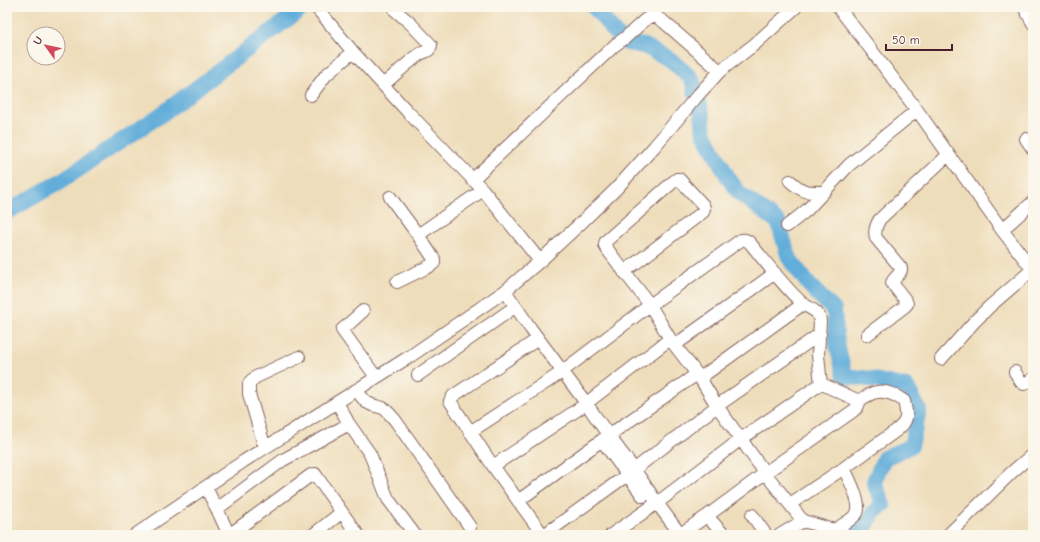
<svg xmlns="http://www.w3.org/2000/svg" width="1040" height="542" viewBox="0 0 1040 542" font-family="'Comic Neue',sans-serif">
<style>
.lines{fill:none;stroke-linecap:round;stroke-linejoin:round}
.river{stroke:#62adda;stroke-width:16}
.minor-casing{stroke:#83625d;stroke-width:14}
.minor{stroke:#fff;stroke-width:12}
</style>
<rect width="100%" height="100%" fill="#fbf7ec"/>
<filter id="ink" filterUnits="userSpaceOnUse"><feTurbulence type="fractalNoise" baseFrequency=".025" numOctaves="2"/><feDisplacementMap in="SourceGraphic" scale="8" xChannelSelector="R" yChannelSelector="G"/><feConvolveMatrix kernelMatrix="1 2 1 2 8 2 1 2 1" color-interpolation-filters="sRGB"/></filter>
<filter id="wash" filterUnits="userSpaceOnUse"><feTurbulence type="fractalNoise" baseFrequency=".012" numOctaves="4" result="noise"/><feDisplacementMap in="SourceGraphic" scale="16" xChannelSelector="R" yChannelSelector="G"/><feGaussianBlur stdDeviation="0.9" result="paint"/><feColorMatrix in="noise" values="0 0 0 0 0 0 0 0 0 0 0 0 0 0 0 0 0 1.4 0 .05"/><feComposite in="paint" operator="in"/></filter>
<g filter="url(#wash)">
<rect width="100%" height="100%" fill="#eeddba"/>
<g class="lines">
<path class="river" d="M 594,7 L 615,33 L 627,43 L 644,46 L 671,60 L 692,79 L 702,113 L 704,133 L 729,179 L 740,194 L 778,222 L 789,258 L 809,285 L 834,310 L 837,345 L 845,376 L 870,379 L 907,387 L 919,410 L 911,446 L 884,458 L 874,482 L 883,505 L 874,512 L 863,530 L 850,535
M 7,212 L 61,181 L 162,114 L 301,9 L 303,7"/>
</g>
</g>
<g filter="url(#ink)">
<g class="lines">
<g class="minor-casing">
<path id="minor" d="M 316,7 L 353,52 L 407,111 L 483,190 L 540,261
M 838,7 L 866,43 L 917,110 L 1002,230 L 1033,270
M 1024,7 L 1033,23
M 383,85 C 395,75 407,63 420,54 C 425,51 430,52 431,45 L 410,23 L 395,10
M 311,95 L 326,75 L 353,52
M 1026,139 L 1033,149
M 472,180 L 615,45 L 625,38 L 646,19 L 652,16 L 655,16 L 664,22 L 720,71
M 790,181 C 804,193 806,192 824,192
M 390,197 L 418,235 L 483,190
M 787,226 L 807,210 L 849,165 L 917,110
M 1002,230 L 1033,202
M 397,282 L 430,266 L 434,263 L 434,259 L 418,235
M 505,291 L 531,329 L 586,403 L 609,436 L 634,469 L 657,503 L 680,534
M 363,311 L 342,330 L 376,377
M 867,335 L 904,307 L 907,304 L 906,301 L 892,283 C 894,277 902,274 901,268 L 876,238 C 874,231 876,225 880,219 L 948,155
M 532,343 L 453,396 L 450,401 L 493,466 L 543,535
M 675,345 L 775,273
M 941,359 L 974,322 L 989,307 L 1033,269
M 1015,372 L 1021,382 L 1024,384 L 1033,379
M 418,375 L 509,311
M 700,378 L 803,304
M 821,385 L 818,355 L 820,321 C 819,309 808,309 801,302 C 783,286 766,262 750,243 C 747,240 745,239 741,240 L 650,305 L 670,339 L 700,378 L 717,406 L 765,473 L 803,521 L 834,530 C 840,527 854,518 857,513 C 862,503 848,477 844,468
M 356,390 L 366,402 L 372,405 L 383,408 L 386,410 L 395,420 L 470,527
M 337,402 L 349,424 L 370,454 L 388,499 L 415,535
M 470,432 L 556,376 L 650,305 L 607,249 C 605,246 604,245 606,241 L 673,182 L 677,179 L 679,179 L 703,205 L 704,208 L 703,212 L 624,272
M 606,446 L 643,496
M 265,448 L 249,394 L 249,384 L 251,381 L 256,377 L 299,357
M 493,466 L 580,408 L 670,339
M 206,488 L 217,509
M 518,501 L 602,440 L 697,374
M 790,504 L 844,468 L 897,430 C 909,420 907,415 904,401 C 896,395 884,389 873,393 C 868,395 863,398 859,401
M 752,515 L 766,535
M 707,516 L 724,535
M 135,535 L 244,461 L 412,355 L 505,291 L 540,261 L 581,223 L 616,189 L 654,147 L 698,95 L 720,71 L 755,44 L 796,7
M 229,535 L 217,509 L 283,460 L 349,424
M 229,535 L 311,475 L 315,474 L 317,477 L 358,535
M 313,535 L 342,512
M 544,535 L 627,475 L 717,406 L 820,334
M 611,535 L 657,503 L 741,439 L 819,385 L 824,385 L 859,401 C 859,406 857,408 853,411 L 765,473 L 707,516 L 679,535
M 780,535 L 803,521
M 948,535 L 1012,472 L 1033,454"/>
</g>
<use href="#minor" class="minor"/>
</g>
</g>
<rect width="1040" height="542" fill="none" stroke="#fbf7ec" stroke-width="24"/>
<g transform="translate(46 46) rotate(303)"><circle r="19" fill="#fbf7ec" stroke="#b4a19f"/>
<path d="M0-3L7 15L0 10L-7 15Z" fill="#d1495b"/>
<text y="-6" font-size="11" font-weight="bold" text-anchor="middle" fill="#4a1f2b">U</text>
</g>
<path d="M886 44v6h66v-6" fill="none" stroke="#4a1f2b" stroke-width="2"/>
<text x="892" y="44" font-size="12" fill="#4a1f2b" stroke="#fbf7ec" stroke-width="3" paint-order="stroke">50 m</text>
</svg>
